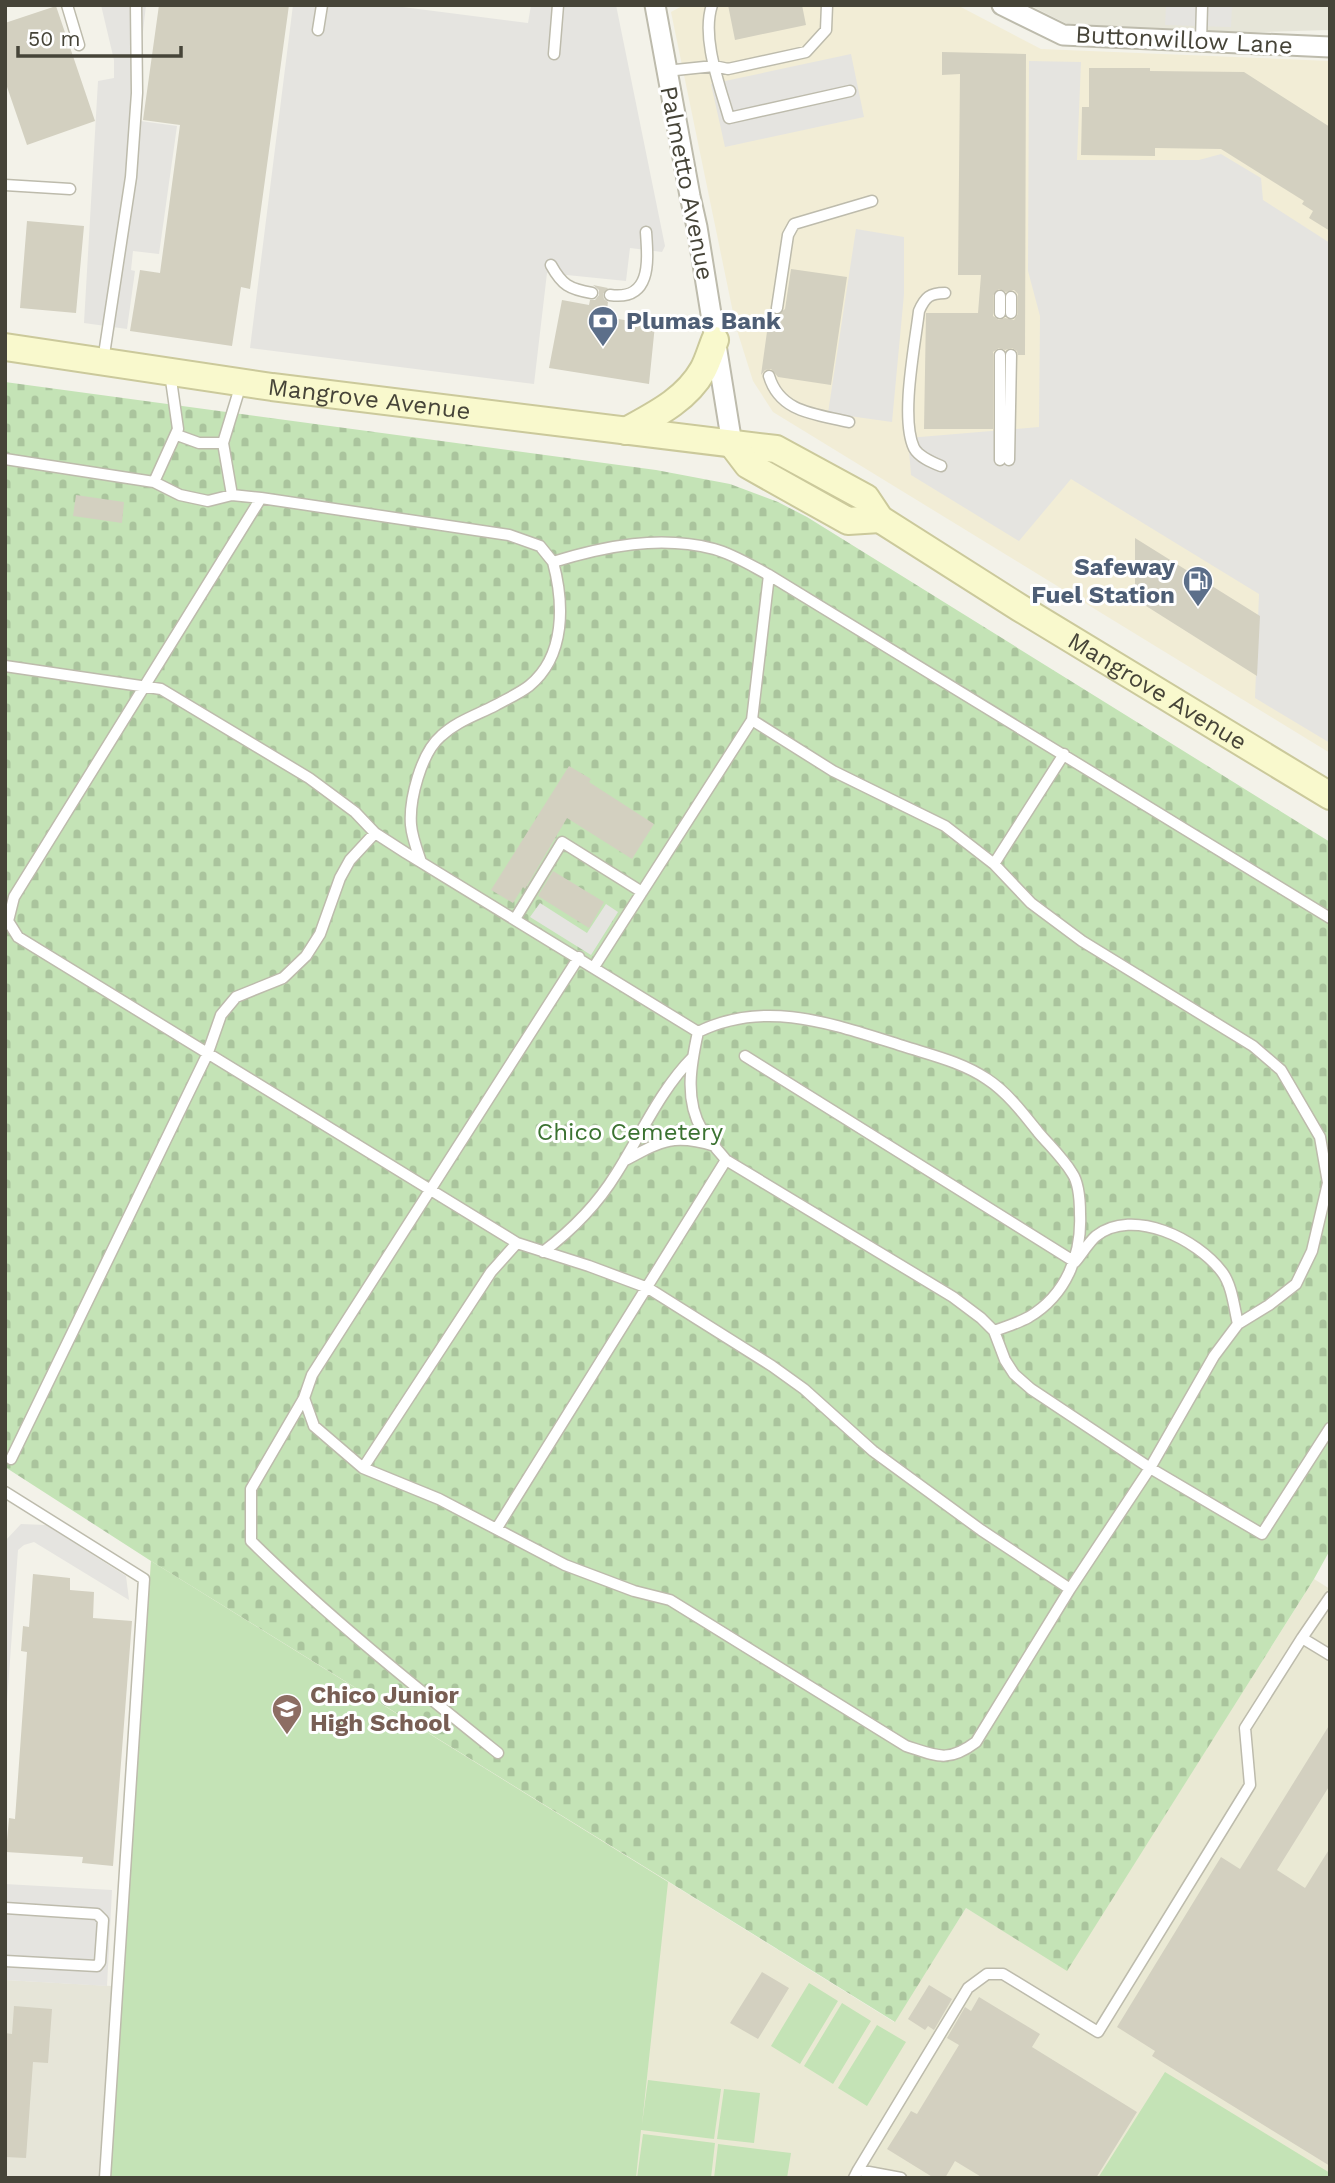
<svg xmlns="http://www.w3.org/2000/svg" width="1335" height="2183" viewBox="0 0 1335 2183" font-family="'Work Sans',sans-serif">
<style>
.residential{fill:#e6e5d8}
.commercial{fill:#f2edd6}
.education{fill:#eae9d4}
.green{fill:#c4e3b6}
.cemetery{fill:url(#cemetery-stones)}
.parking{fill:#e5e4e0}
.building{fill:#d3d0c0;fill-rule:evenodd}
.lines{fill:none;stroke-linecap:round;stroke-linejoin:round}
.lane-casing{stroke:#bdbbac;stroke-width:13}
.street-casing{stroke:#bdbbac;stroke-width:23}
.secondary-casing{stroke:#cbc99b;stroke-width:30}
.lane{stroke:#fff;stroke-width:10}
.street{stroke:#fff;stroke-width:19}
.secondary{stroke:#f9f9cd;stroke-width:26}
.labels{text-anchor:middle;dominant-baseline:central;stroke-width:6;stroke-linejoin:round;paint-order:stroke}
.street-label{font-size:24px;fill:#464438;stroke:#fff}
.service-label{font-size:24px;font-weight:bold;fill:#4e5e75;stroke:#fff;text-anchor:start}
.park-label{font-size:24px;fill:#3b7231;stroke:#fff}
.education-label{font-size:24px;font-weight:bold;fill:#785e54;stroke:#fff;text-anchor:start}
</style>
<defs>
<pattern id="cemetery-stones" width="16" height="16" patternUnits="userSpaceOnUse" patternTransform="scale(1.75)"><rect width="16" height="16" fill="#c4e3b6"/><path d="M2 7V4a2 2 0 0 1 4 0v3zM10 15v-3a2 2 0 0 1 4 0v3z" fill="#aac49d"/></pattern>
</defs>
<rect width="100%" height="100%" fill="#f3f2e9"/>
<path class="residential" d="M 1029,5 L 1330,5 L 1330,30 L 1229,33 L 1073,27 Z
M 5,1980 L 112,1986 L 99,2178 L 5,2178 Z"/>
<path class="commercial" d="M 684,5 L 957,5 L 1041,49 L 1330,61 L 1330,753 L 773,412 L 753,381 L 736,327 L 671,12 Z"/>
<path class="education" d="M 151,1561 L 894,2022 L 966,1908 L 1067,1970 L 1314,1579 L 1330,1589 L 1330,2178 L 110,2178 Z"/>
<path class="green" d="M 151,1561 L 668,1882 L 642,2124 L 648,2080 L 721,2089 L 714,2139 L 641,2130 L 636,2178 L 110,2178 Z
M 809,1983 L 838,2001 L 800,2064 L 771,2046 Z
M 842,2003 L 871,2021 L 833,2084 L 804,2066 Z
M 877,2025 L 906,2042 L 867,2106 L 838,2088 Z
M 1165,2072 L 1330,2173 L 1330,2178 L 1098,2178 Z
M 724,2089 L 760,2093 L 754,2143 L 717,2139 Z
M 643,2134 L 715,2143 L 711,2178 L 637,2178 Z
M 718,2144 L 791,2153 L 787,2178 L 714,2178 Z"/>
<path class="cemetery" d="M 5,382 L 656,470 L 730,484 L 778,502 L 807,517 L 1330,842 L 1330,1550 L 1314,1579 L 1067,1971 L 966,1908 L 895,2022 L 151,1561 L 5,1467 Z"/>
<path class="parking" d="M 101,5 L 146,5 L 133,120 L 177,126 L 159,254 L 133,251 L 131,270 L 135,271 L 127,329 L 84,323 L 98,81 L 114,78 L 114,60 Z
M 293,5 L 387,5 L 528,23 L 531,5 L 616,5 L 665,246 L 662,252 L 630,248 L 626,281 L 547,273 L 534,384 L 250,348 Z
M 1166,5 L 1232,5 L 1231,27 L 1165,25 Z
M 851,54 L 864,117 L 725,147 L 711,84 Z
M 1029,61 L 1081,62 L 1077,160 L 1199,160 L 1221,154 L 1261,178 L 1263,200 L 1330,243 L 1330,743 L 1255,698 L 1259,594 L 1071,479 L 1019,541 L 911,475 L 908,438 L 1039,427 L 1040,316 L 1028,271 Z
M 856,229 L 904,237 L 904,294 L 892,422 L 828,413 Z
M 540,903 L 587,933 L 606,904 L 618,912 L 591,955 L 530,917 Z
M 21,1524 L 46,1525 L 126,1576 L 129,1600 L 34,1542 L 24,1545 L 18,1550 L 5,1729 L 5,1541 Z
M 5,1884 L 112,1890 L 107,1986 L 5,1980 Z"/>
<path class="building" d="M 159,5 L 289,5 L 250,289 L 241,287 L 232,346 L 130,331 L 140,270 L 160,273 L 180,125 L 143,120 Z
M 728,5 L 802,5 L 806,25 L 735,40 Z
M 56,6 L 95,121 L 27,145 L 5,81 L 5,23 Z
M 942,52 L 1026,54 L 1025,355 L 1018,355 L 1017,351 L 1012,348 L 1005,350 L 999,348 L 993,352 L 993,429 L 924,429 L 926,313 L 978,313 L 981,275 L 958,275 L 960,74 L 942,75 ZM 999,289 L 1006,292 L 1014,290 L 1018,294 L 1018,314 L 1014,320 L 1005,318 L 999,320 L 993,316 L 993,295 Z
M 1089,68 L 1150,68 L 1150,71 L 1244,72 L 1330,127 L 1330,231 L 1309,218 L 1313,211 L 1302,204 L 1304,201 L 1221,149 L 1155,148 L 1155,156 L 1081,155 L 1082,107 L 1089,107 Z
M 27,221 L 84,226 L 76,313 L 20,308 Z
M 791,269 L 847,277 L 831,385 L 778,377 L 771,369 L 765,370 L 761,375 L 770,310 L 777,315 L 785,309 Z
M 593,285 L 608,288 L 603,294 L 604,299 L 608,302 L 606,317 L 655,325 L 649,384 L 549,368 L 562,300 L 589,305 L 590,300 L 595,300 L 599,295 L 599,290 Z
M 76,495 L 124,502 L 122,523 L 73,516 Z
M 1135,538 L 1260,616 L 1257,676 L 1135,599 Z
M 569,766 L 591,779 L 589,782 L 654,824 L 632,859 L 567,818 L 525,889 L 523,887 L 513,903 L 491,890 Z
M 553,871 L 604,902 L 589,928 L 538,896 Z
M 33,1574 L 70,1578 L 70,1590 L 94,1592 L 93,1618 L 132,1621 L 113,1866 L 82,1863 L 83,1857 L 6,1852 L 9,1818 L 15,1819 L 27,1652 L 21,1651 L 23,1626 L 29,1627 Z
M 1330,1724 L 1330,1785 L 1277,1870 L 1305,1888 L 1330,1848 L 1330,2166 L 1152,2056 L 1155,2051 L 1117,2027 L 1221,1857 L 1240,1869 Z
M 762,1972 L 789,1988 L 758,2039 L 730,2023 Z
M 929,1985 L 952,1999 L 934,2030 L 928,2026 L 925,2030 L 908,2019 Z
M 979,1997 L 1040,2034 L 1032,2047 L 1137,2112 L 1096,2178 L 983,2178 L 955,2161 L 945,2178 L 934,2178 L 887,2149 L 911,2111 L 917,2114 L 959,2045 L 947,2038 L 965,2007 L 971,2011 Z
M 14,2006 L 52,2009 L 48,2063 L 33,2062 L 26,2158 L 5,2157 L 5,2033 L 12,2034 Z"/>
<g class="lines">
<g class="lane-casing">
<path id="lane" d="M 67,5 L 79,45
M 712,5 C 701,38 720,86 729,118 L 850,91
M 318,30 L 322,5
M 1201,41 L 1202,5
M 554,54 L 558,5
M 666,71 L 714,66 L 728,69 L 806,52 L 826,30 L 827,5
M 5,185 L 70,189
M 551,265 C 562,285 569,289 592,293
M 610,295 C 652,301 648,261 646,232
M 777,308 L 788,235 L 794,224 L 872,201
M 1000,313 L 1000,296
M 1011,313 L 1011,297
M 103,361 L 131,177 L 137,93 L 136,5
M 769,376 C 780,413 816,414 849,422
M 177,435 L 199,443 L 223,443
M 5,459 L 154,482 L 180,495 L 208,501 L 232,495 L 261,498 L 509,535 L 540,546 L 553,562 C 605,546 660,535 714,549 C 733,554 752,566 769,575 L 1330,918
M 1000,460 L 1000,355
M 1009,460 L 1011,355
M 941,466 C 931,462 919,457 914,448 C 900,418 915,345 919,311 C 925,297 930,293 945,293
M 154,482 L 178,429 L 170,373
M 232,495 L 223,443 L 241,384
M 261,498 L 14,897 L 8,921 L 18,937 L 517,1243 L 589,1266 L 648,1288 L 772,1366 L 804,1389 L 873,1451 L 981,1530 L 1070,1589
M 5,666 L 161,689 L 309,778 L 355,812 L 375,833 L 406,853 L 698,1032
M 421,862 C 417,850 412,837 411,825 C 409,800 421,753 441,736 C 457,721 477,715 496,705 C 507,699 520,693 529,686 C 566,656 564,603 553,562
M 994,864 L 1064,754
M 515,919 L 562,842 L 642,892
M 579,957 L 312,1375 L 304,1398 L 314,1426 L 363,1468 L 439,1499 L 565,1565 L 634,1591 L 670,1600 L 906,1746 C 937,1756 948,1763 976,1742 L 1070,1589 L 1150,1468 L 1214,1356 L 1238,1324 L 1269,1305 L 1296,1284 L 1312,1251 L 1328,1183 L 1320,1137 L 1281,1070 L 1253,1046 L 1082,941 L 1031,903 L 994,864 L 945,826 L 833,771 L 752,720
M 594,967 L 752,720 L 769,575
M 698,1032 C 691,1064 684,1099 702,1130 C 708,1140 718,1150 726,1160 L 953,1297 L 981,1318 L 994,1331 L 1005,1360 L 1014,1374 L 1031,1389 L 1150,1468 L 1262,1534 L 1330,1428
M 698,1032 C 767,998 835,1025 903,1046 C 931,1055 962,1062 987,1079 C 1007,1092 1023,1113 1038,1132 C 1049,1145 1063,1158 1072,1173 C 1079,1183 1080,1201 1080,1214 C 1082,1255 1066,1295 1029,1317 C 1018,1323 1006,1327 994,1331
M 745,1056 L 1075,1262 C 1082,1254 1088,1243 1096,1236 C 1133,1207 1197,1239 1222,1272 C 1232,1285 1234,1307 1238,1324
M 624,1161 C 661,1141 673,1133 715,1146
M 543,1252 C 572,1230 597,1205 616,1174 C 641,1135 660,1090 693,1057
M 304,1398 L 251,1489 L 251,1541 C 328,1617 413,1685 498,1753
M 11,1459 L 207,1055 L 221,1015 L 236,997 L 283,978 L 306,956 L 320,934 L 340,878 L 350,860 L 375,833
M 363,1468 L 491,1272 L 517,1243
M 5,1492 L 144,1579 L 105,2178
M 497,1528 L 726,1160
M 1330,1597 L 1302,1638 L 1330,1655
M 5,1908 L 97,1914 L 103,1920 L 100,1962 L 97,1966 L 5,1961
M 858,2170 L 968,1988 L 987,1974 L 1003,1974 L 1098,2032 L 1250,1785 L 1245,1728 L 1302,1638
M 854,2178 L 858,2170 L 901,2178"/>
</g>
<g class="street-casing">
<path id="street" d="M 655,5 L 690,196 L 697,227 L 732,444
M 1002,5 L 1063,35 L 1330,47"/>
</g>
<g class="secondary-casing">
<g id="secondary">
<path id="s1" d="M 5,347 L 272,387 L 776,449 L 866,498 L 880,519 L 1020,608 L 1330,796"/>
<path d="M 626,431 C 655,415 686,400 703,370 C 708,361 711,350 715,340"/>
<path d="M 732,444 L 748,465 L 848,521 L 880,519"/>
</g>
</g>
<use href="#lane" class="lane"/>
<use href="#street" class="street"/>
<use href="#secondary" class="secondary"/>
</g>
<defs>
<g id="bank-pin" transform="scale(1.575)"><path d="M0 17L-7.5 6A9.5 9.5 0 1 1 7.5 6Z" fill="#5c6f8a" stroke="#fff"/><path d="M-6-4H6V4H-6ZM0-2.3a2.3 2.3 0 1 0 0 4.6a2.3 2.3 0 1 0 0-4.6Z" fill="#fff"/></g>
<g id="fuel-pin" transform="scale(1.575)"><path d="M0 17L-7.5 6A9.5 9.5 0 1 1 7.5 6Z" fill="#5c6f8a" stroke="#fff"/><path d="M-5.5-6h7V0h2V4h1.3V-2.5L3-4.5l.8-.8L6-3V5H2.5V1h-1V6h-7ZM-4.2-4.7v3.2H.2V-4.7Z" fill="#fff"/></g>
<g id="school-pin" transform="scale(1.575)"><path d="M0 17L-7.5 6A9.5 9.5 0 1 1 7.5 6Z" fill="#8d6e63" stroke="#fff"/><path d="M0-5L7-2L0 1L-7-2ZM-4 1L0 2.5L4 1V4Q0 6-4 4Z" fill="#fff"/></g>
</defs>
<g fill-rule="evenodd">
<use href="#bank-pin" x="603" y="321"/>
<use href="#fuel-pin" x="1198" y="581"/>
<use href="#school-pin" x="287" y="1709"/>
</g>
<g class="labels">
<g class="street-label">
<text transform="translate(1184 40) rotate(3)">Buttonwillow Lane</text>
<text transform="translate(687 183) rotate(79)">Palmetto Avenue</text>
<text stroke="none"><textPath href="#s1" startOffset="368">Mangrove Avenue</textPath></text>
<text stroke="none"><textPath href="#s1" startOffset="1232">Mangrove Avenue</textPath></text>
</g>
<g class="service-label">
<text x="626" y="321">Plumas Bank</text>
<text x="1175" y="567" text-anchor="end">Safeway<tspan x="1175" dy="28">Fuel Station</tspan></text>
</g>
<g class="park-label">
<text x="630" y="1132">Chico Cemetery</text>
</g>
<g class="education-label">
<text x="310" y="1695">Chico Junior<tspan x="310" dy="28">High School</tspan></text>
</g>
</g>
<rect width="1335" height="2183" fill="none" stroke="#464438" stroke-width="14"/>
<path d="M18 46v10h163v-10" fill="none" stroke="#464438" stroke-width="3.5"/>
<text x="28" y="46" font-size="21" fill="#464438" stroke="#ffffff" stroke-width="5" paint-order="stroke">50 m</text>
</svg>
